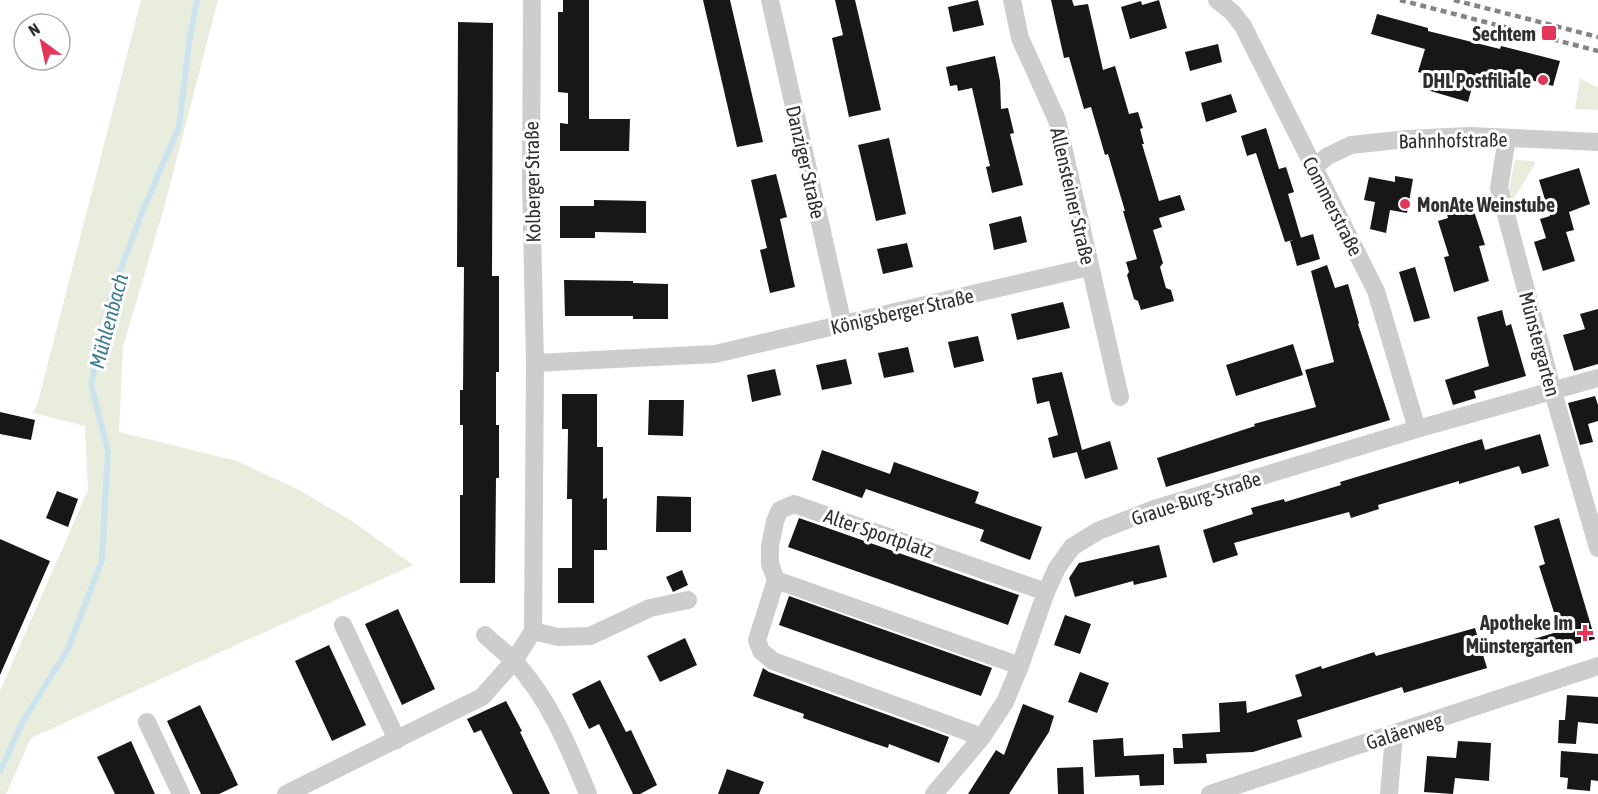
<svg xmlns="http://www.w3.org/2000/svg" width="1598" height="794" viewBox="0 0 1598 794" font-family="'Asap Condensed',sans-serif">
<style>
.green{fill:#e8edde}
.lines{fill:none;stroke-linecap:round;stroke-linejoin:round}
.stream{stroke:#cbe3ec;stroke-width:6}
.building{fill:#171717}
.minor{stroke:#cdcdcd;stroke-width:18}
.rail{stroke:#858585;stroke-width:4.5;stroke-dasharray:6 4.5;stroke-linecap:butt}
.poi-dot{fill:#e33658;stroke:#fff;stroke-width:2}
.labels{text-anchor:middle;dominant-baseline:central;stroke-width:6;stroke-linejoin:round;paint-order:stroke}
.poi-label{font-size:20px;font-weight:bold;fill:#303030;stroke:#fff;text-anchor:end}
.street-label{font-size:20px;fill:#303030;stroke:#fff}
.water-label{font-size:21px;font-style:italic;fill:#3e7c92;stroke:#fff}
</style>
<rect width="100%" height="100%" fill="#fff"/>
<path class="green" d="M 141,0 L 218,0 L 164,208 L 123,347 L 119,432 L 237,461 L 299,490 L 352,521 L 413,565 L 31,738 L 6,794 L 0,794 L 0,691 L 88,490 L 85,426 L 33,413 L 38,402 Z
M 1580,78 L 1598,88 L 1598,110 L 1575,109 Z
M 1515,160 L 1534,161 L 1535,164 L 1511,203 L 1509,202 L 1509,190 Z"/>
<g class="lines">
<path class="stream" d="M 0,771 L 23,721 L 68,649 L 102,560 L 108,451 L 91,384 L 110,298 L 143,210 L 179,127 L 189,43 L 197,0"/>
</g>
<path class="building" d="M 563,0 L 589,0 L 589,119 L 630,119 L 629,151 L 560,151 L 560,123 L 568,124 L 568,93 L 558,92 L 558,12 L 563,12 Z
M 703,0 L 730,0 L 763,142 L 737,147 Z
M 835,0 L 855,0 L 881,110 L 849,117 L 832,38 L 843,35 Z
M 978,0 L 984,25 L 953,32 L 948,7 Z
M 1051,0 L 1072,0 L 1074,6 L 1088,4 L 1103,70 L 1115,66 L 1129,114 L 1138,112 L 1143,128 L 1140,129 L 1144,144 L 1142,144 L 1159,201 L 1180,195 L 1185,210 L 1159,218 L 1162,227 L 1153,230 L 1163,263 L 1160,267 L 1166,288 L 1171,290 L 1174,301 L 1141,310 L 1138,301 L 1134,299 L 1127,275 L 1129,272 L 1126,262 L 1137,259 L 1123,211 L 1125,211 L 1108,154 L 1105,155 L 1091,107 L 1084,109 L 1069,57 L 1064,58 Z
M 1159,0 L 1167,28 L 1130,39 L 1121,7 L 1141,1 L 1142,5 Z
M 1377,14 L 1428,28 L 1428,31 L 1500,49 L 1501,46 L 1560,61 L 1553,86 L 1520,77 L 1519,84 L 1508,82 L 1476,73 L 1468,102 L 1427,90 L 1431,76 L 1418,72 L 1425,49 L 1371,34 Z
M 458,22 L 493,23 L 492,276 L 499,276 L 499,372 L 496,372 L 496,425 L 499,425 L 499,478 L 496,478 L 495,583 L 460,583 L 460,495 L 463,495 L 463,425 L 460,425 L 460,390 L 463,390 L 464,267 L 457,267 Z
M 1218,44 L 1222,62 L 1190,71 L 1185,52 Z
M 995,56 L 1000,81 L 1001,109 L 1008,108 L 1014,133 L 1010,134 L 1023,185 L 992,193 L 986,167 L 990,166 L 972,88 L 958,91 L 957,85 L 950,86 L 946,67 Z
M 1231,94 L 1237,112 L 1206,122 L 1201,103 Z
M 1266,128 L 1279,169 L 1286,167 L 1294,192 L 1288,194 L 1301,238 L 1285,242 L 1256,153 L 1247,156 L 1241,136 Z
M 889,138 L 906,214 L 876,221 L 858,145 Z
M 1579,168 L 1590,204 L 1569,212 L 1574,230 L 1566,232 L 1575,261 L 1543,271 L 1534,242 L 1546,238 L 1540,219 L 1550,216 L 1539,180 Z
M 776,174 L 787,217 L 780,219 L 795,287 L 770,293 L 760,250 L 767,248 L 751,180 Z
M 1395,176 L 1413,179 L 1407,213 L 1390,210 L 1386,233 L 1370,229 L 1375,202 L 1364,200 L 1369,177 L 1395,182 Z
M 594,200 L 646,201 L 646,233 L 595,232 L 595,238 L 560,238 L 560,206 L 594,206 Z
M 1471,202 L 1485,245 L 1479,246 L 1489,281 L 1454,292 L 1444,257 L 1449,256 L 1438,221 L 1448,218 L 1446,210 Z
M 1021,216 L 1027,242 L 994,250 L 989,224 Z
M 1313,234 L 1320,259 L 1297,266 L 1290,241 Z
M 907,243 L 913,267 L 883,274 L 877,249 Z
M 1327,265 L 1335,288 L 1348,284 L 1359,323 L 1358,324 L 1390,420 L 1166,487 L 1157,458 L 1255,426 L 1254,424 L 1316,407 L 1305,370 L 1334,362 L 1311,271 Z
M 1415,267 L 1430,318 L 1414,322 L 1399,272 Z
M 564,280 L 633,281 L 633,283 L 668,284 L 668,319 L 633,319 L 633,316 L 565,316 Z
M 1063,302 L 1070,328 L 1017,340 L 1011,314 Z
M 1598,309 L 1598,364 L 1574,371 L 1563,335 L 1585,329 L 1580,314 Z
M 1502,310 L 1506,326 L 1511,324 L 1526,376 L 1474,391 L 1476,398 L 1453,405 L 1445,380 L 1489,366 L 1477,317 Z
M 978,336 L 984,361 L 954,368 L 948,342 Z
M 1293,344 L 1303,375 L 1236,396 L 1226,365 Z
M 908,347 L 914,372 L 884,378 L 878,353 Z
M 846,359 L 852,384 L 822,390 L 816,365 Z
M 775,369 L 781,395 L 752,402 L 747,375 Z
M 1062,372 L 1082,450 L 1110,441 L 1118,469 L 1085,479 L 1077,452 L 1053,458 L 1048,438 L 1058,435 L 1049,401 L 1037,404 L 1032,378 Z
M 562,394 L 597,394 L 597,447 L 603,447 L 603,499 L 607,498 L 607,550 L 594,550 L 594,603 L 558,603 L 558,568 L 572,568 L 572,499 L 567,499 L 568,429 L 562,429 Z
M 1595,396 L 1598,405 L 1598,421 L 1588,424 L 1593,442 L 1580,445 L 1568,403 Z
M 649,400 L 684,400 L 683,436 L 648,435 Z
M 0,412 L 35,420 L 31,440 L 0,434 Z
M 1540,434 L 1549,466 L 1522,474 L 1519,466 L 1459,484 L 1459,481 L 1378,505 L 1379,509 L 1351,518 L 1349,512 L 1234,543 L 1238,555 L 1213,563 L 1203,530 L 1253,514 L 1251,508 L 1284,499 L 1285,502 L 1341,485 L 1340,482 L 1482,439 L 1485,450 Z
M 822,450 L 890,474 L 894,462 L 979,492 L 975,503 L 1042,527 L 1030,560 L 980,541 L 984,530 L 866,489 L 862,498 L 812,480 Z
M 57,491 L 78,499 L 68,527 L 46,518 Z
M 657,496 L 691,497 L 691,532 L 656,532 Z
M 799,518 L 1019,595 L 1008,625 L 788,547 Z
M 1559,518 L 1595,639 L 1539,654 L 1534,639 L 1560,631 L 1539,566 L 1545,564 L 1534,526 Z
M 0,539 L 50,561 L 0,675 Z
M 1159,545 L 1167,577 L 1134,585 L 1133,581 L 1075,597 L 1069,578 L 1079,563 Z
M 682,570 L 688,585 L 673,592 L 666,577 Z
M 789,596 L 992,668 L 981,696 L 779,625 Z
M 398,609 L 435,689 L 402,705 L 365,624 Z
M 1065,615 L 1091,624 L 1080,654 L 1054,645 Z
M 1475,628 L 1487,668 L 1404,693 L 1402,687 L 1297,720 L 1302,737 L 1253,752 L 1206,754 L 1207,763 L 1174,764 L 1173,748 L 1183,748 L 1182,734 L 1220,732 L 1219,703 L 1246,701 L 1247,713 L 1302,696 L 1295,675 L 1321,666 L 1322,669 L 1374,652 L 1376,656 Z
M 685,638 L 697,665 L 660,682 L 647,656 Z
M 329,645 L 366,725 L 332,741 L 295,661 Z
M 763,668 L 769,672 L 949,737 L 939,763 L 889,744 L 888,748 L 870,742 L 803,718 L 804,714 L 753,696 Z
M 1080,672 L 1109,683 L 1097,713 L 1068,702 Z
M 600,680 L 626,732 L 631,730 L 657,785 L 640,794 L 633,794 L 599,724 L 589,729 L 572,694 Z
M 1567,695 L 1598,697 L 1598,724 L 1578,722 L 1576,744 L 1558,743 L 1559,720 L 1565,720 Z
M 506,701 L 522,731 L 520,732 L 550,794 L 513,794 L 481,730 L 474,733 L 467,719 Z
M 1023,704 L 1054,716 L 1049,732 L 1009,794 L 968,794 L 996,750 L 1004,755 Z
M 200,705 L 238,785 L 219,794 L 201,794 L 167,721 Z
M 1123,738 L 1124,756 L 1164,754 L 1164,785 L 1140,786 L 1139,775 L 1095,777 L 1093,740 Z
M 131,741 L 144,770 L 155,794 L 115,794 L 97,757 Z
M 1458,741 L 1491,743 L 1489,781 L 1455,778 L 1453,794 L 1424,792 L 1427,756 L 1456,758 Z
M 1561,751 L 1598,754 L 1598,781 L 1591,780 L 1590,791 L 1567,789 L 1568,778 L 1560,777 Z
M 1083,767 L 1084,794 L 1058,794 L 1057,768 Z
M 727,769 L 764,782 L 759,794 L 718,794 Z"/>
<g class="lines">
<path class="minor" d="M 532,0 L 531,183 L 535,363 L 715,354 L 1089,267
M 770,0 L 843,325
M 1012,0 L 1020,38 L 1057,120 L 1120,397
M 1217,0 L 1232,12 L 1243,26 L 1376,291 L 1417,429
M 1507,138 L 1499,188 L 1553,392 L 1598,548
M 1314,167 L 1328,156 L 1351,145 L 1407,139 L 1470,136 L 1598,142
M 776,580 L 1020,666
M 343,625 L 397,740
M 533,631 L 558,637 L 590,636 L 650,608 L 688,600
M 485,635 C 494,644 504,651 513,660 C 548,697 569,747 588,794
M 147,722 L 181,794
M 982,737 L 773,661 L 761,651 L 757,640 L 776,580 L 770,564 L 770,546 L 775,521 L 780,510 L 794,504 L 1046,592
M 286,794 L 482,697 L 514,661 L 533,631 L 535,363
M 934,794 L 982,737 L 1005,702 L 1020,666 L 1046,592 L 1057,568 L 1072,547 L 1098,531 L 1157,508 L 1417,429 L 1598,378
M 1210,794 L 1598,666
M 1389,794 L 1394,735"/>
<path class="rail" d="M 1400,0 L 1598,51
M 1454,0 L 1598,37"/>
</g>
<g class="poi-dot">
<rect x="1541" y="25" width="16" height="16" rx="3"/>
<circle cx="1543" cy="80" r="6"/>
<circle cx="1405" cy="204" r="6"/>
<path d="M1582 624h6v6h6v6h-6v6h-6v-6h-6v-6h6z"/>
</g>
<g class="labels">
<g class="poi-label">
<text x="1536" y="33">Sechtem</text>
<text x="1531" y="80">DHL Postfiliale</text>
<text x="1417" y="204" text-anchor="start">MonAte Weinstube</text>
<text x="1573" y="622">Apotheke Im<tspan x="1573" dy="23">Münstergarten</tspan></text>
</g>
<g class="street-label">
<text transform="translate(1453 140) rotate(-1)">Bahnhofstraße</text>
<text transform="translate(806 162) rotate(77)">Danziger Straße</text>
<text transform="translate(532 182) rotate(-91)">Kolberger Straße</text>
<text transform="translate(1073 196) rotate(77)">Allensteiner Straße</text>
<text transform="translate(1333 206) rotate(63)">Commerstraße</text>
<text transform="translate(902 311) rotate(-13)">Königsberger Straße</text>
<text transform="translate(1540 344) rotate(75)">Münstergarten</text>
<text transform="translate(1196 498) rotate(-18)">Graue-Burg-Straße</text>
<text transform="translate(879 533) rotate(19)">Alter Sportplatz</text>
<text transform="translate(1404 731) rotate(-18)">Galäerweg</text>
</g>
<g class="water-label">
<text transform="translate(108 321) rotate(-75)">Mühlenbach</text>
</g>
</g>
<g transform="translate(42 42) rotate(327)"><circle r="28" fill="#ffffff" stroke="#acacac" stroke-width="1.5"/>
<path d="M0-4.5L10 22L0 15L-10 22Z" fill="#e33658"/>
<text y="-9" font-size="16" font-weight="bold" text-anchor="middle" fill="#303030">N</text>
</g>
</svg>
